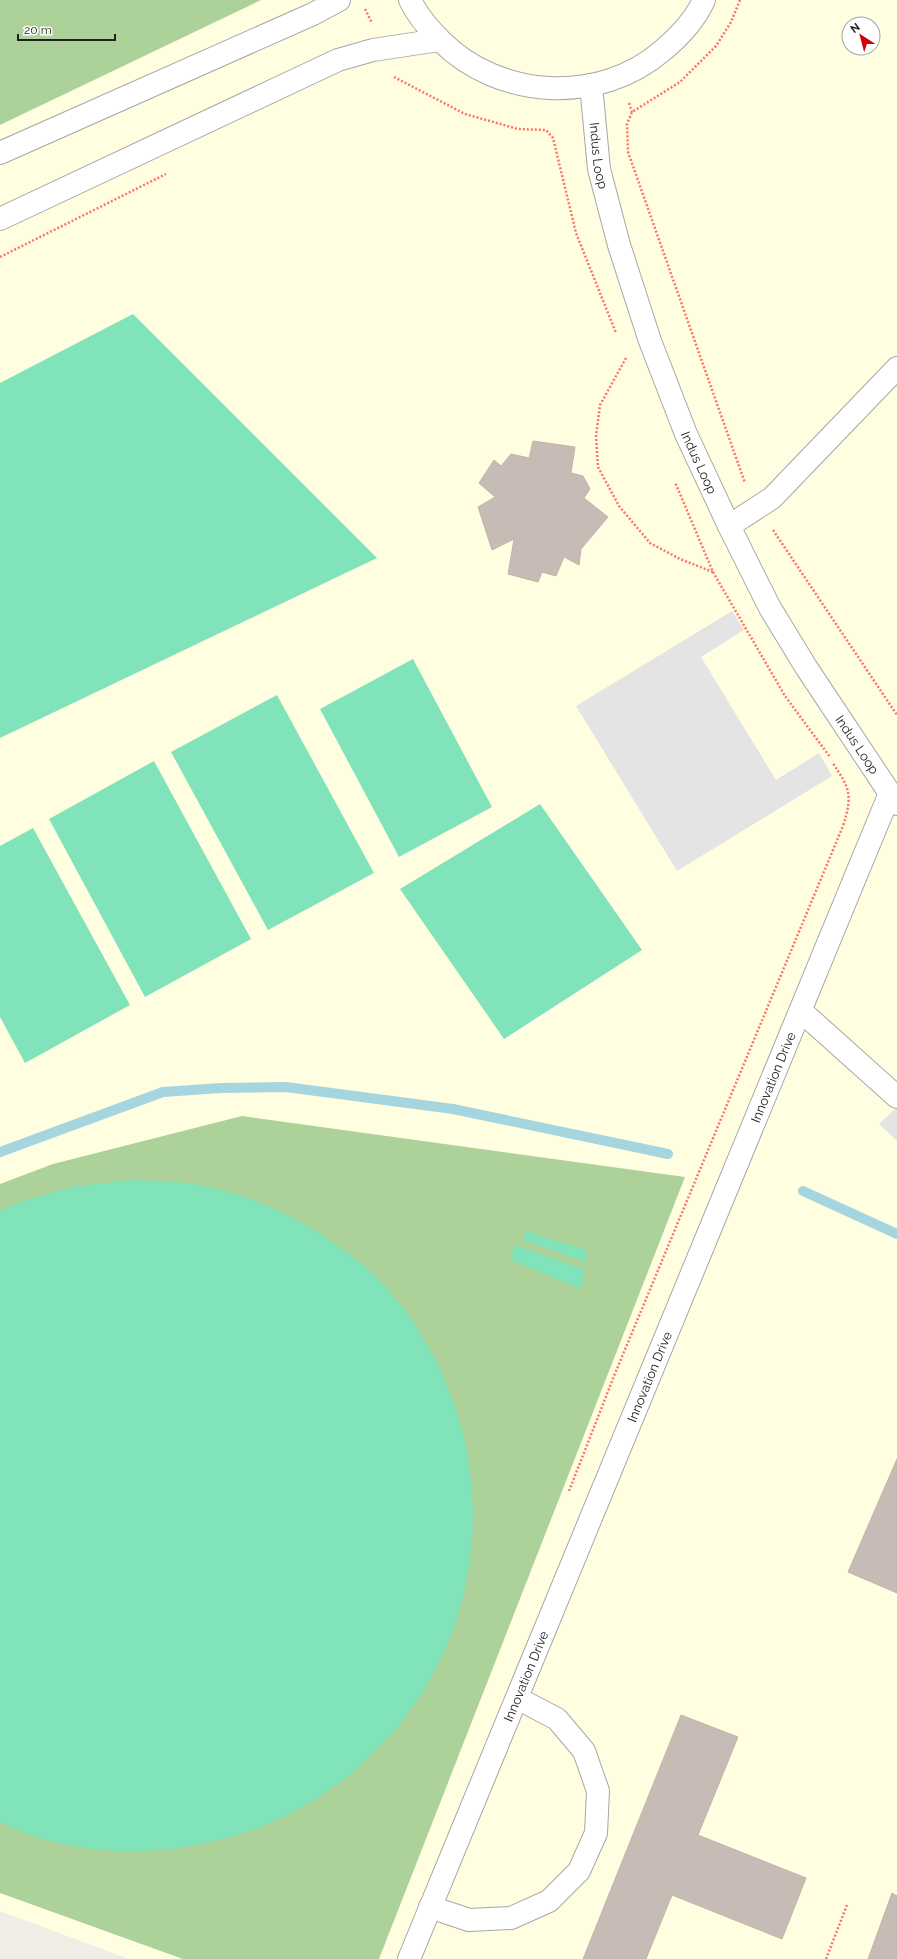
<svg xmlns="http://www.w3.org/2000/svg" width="897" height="1959" viewBox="0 0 897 1959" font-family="Raleway,sans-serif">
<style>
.education{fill:#fffee1;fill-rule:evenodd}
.forest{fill:#add299}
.pitch{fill:#81e3b9}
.parking{fill:#e4e4e4}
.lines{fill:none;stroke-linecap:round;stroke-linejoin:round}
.stream{stroke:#a5d6e0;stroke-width:10}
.building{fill:#c6bcb5;stroke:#c4b3a8}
.minor-casing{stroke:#a7a7a7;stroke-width:24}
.path{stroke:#ff7269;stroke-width:2.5;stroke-dasharray:2 2;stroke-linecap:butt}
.minor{stroke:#fff;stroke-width:22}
.labels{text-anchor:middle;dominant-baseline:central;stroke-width:3.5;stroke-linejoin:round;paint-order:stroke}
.street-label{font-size:13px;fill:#202020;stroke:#fff}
</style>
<rect width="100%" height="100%" fill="#f1ede6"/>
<path class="education" d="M 0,0 L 897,0 L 897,1959 L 129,1959 L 0,1911 ZM 849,24 L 873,24 L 873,48 L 849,48 Z"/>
<path class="forest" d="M 0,0 L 261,0 L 0,125 Z
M 242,1116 L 685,1177 L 379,1959 L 183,1959 L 0,1893 L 0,1184 L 53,1164 Z"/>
<path class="pitch" d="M 133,314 L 377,558 L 0,738 L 0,383 Z
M 413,659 L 492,807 L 399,857 L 320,709 Z
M 277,695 L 374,873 L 268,930 L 171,752 Z
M 154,761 L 251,939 L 145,997 L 49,819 Z
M 540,804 L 642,950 L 504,1039 L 400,889 Z
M 33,828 L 130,1005 L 25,1063 L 0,1017 L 0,846 Z
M 132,1180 C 150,1181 168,1181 186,1183 C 223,1188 263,1201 295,1219 C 326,1236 357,1257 382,1283 C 493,1403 504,1586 406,1716 C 362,1774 300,1818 230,1837 C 166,1855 97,1857 33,1836 C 22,1832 11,1827 0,1822 L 0,1211 L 23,1201 L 77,1186 Z
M 526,1231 L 588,1251 L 586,1262 L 523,1240 Z
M 515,1245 L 585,1270 L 581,1289 L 511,1260 Z"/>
<path class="parking" d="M 732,611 L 744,630 L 701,657 L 776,780 L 819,753 L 832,776 L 677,871 L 576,706 Z
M 897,1107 L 897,1141 L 879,1124 Z"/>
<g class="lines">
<path class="stream" d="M 0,1152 L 163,1092 L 221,1088 L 286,1087 L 453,1109 L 668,1154
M 803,1191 L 897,1234"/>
</g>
<path class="building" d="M 533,441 L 575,447 L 571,473 L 583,476 L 590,489 L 584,498 L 608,517 L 581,549 L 579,565 L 564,557 L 556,576 L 542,572 L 538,582 L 508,574 L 514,539 L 492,550 L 478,507 L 495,497 L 479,483 L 494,460 L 501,466 L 511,454 L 529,458 Z
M 897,1459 L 897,1593 L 848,1572 Z
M 681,1715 L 738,1737 L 698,1835 L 806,1878 L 782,1939 L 672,1895 L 646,1959 L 583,1959 Z
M 892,1893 L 897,1896 L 897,1959 L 868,1959 Z"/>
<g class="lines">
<g class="minor-casing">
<g id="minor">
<path d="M 410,0 C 417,15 429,29 441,41 C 499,99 599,105 662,51 C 679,37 695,20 704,0"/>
<path id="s1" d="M 591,85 L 599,169 L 619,245 L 650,341 L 686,434 L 729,526 L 770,608 L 806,667 L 897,804"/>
<path d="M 0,153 L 313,14 L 339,0"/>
<path d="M 0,219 L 338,60 L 373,50 L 439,40"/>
<path d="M 729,526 L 772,498 L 897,368"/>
<path d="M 801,1011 L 897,1097"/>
<path d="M 430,1907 L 469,1920 L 511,1918 L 549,1901 L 579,1871 L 596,1833 L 598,1791 L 584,1751 L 557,1719 L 517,1698"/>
<path id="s2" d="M 409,1959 L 890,793"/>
</g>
</g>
<path class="path" d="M 740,0 L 731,22 L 716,46 L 680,82 L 632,112 L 627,124 L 628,152 L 745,483
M 365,9 L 372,23
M 394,77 L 465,114 L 518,129 L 546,130 L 553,138 L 576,233 L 616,333
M 629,103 L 632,112
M 0,257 L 166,174
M 626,358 L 600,405 L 596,436 L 598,467 L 619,506 L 650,543 L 680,559 L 713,572 L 675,482
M 773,530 L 897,715
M 713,572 L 785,696 L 830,757
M 569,1491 L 614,1376 L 843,826 C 853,794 850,789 832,762
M 826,1959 L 847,1905"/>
<use href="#minor" class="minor"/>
</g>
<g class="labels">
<g class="street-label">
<text stroke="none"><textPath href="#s1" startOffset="71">Indus Loop</textPath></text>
<text stroke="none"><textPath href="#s1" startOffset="395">Indus Loop</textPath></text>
<text stroke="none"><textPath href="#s1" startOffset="719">Indus Loop</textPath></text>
<text stroke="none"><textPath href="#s2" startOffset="954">Innovation Drive</textPath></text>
<text stroke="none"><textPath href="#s2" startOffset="630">Innovation Drive</textPath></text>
<text stroke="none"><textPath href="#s2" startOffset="306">Innovation Drive</textPath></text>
</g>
</g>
<g transform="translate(861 36) rotate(324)"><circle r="19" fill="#ffffff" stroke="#a6a6a6"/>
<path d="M0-3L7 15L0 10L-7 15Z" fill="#d0000a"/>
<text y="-6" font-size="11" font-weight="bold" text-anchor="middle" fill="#202020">N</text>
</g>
<path d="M18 34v6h97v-6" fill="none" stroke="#202020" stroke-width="2"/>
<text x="24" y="34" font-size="12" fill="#202020" stroke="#ffffff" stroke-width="3" paint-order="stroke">20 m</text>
</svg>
